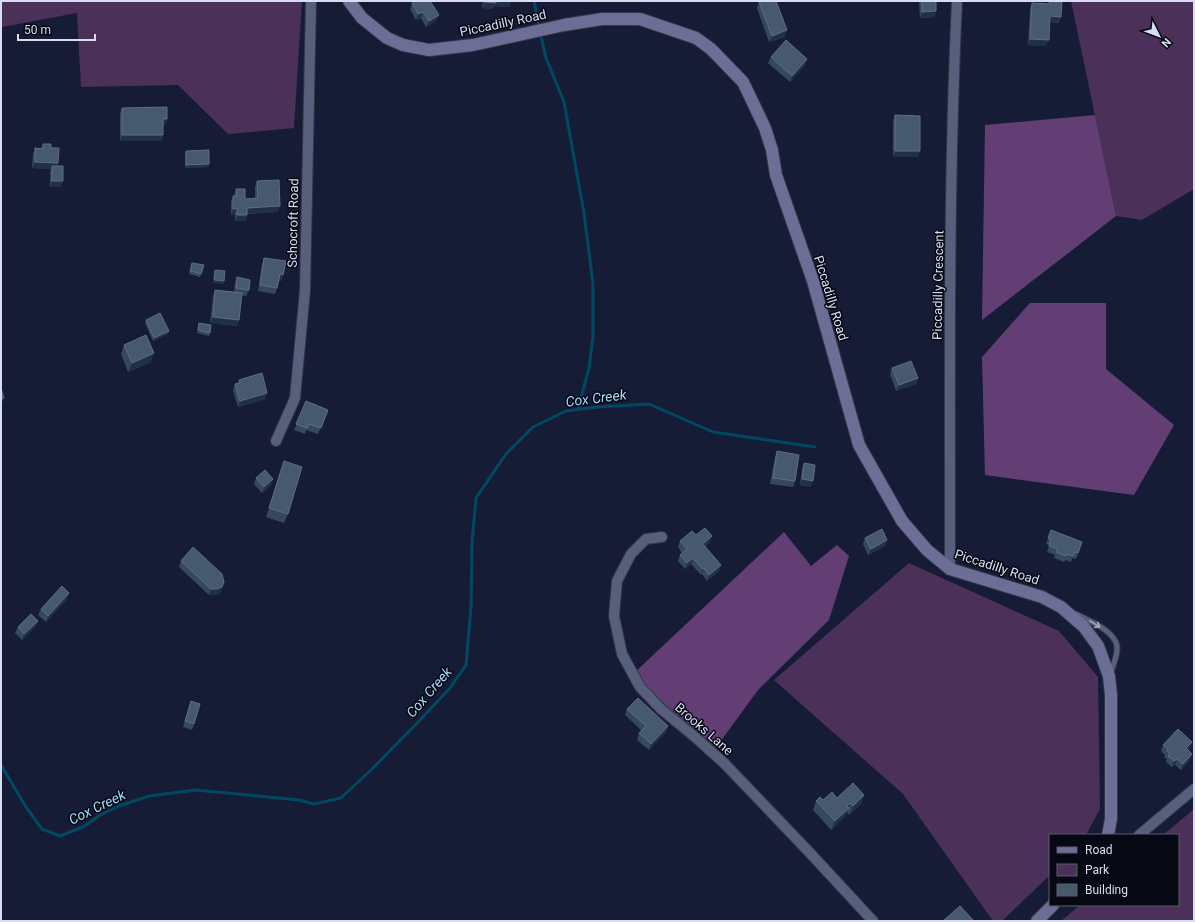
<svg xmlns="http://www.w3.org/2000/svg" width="1195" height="922" viewBox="0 0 1195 922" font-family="Roboto,sans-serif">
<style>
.green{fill:#4b3059}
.forest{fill:#623e75}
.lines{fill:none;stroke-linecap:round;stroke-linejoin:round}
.stream{stroke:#004963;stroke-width:3}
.lane-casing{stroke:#33364a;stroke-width:7}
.street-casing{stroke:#33364a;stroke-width:12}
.secondary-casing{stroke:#33364a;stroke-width:14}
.lane{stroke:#565f7c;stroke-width:5}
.street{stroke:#565f7c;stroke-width:10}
.secondary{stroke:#6c6e96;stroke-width:12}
.wall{fill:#344960}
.shaded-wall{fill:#213049}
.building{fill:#46596f;stroke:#5d6e83}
.oneway{stroke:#a4abc1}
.labels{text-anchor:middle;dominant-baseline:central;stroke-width:3;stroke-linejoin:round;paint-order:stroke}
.street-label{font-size:13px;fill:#d8deef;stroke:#060813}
.water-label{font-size:14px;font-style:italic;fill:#a1defd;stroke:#060813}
</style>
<rect width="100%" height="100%" fill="#161c36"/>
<path class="green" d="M 1,1 L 302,1 L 294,128 L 228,134 L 178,85 L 81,87 L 77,13 L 2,27 Z
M 1071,1 L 1194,1 L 1194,189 L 1142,220 L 1116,216 Z
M 909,563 L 1059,631 L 1098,677 L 1100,809 L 1086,835 L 1050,835 L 1050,875 L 1002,921 L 993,921 L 903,794 L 774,680 Z
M 1194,809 L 1194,921 L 1061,921 L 1080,905 L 1178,905 L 1178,835 L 1163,835 Z"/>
<path class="forest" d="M 1095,115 L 1116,216 L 982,320 L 985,125 Z
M 1030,303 L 1106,303 L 1106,369 L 1174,425 L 1134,495 L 985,475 L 982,357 Z
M 784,532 L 811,566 L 837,545 L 849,556 L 829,620 L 758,690 L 712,753 L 633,674 Z"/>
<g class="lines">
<path class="stream" d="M 534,1 L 539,27
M 540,32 L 546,58 L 564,102 L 584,213 L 593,284 L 593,337 L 589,368 L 578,409
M 1,765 L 26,807 L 42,829 L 60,836 L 83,827 L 100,815 L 119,806 L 149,796 L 196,790 L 299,800 L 314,804 L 341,798 L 373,768 L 421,719 L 450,688 L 466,665 L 471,607 L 472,543 L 476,498 L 506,454 L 533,427 L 566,411 L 597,407 L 649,404 L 713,432 L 815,447"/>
<g class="lane-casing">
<path id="lane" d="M 1076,614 C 1089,621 1114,630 1117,646 C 1118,656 1113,665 1110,674"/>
</g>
<g class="street-casing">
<path id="street" d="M 276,441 L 295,398 L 305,290 L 311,1
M 662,537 L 646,539 L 631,554 L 617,581 L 614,616 L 622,654 L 640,687 L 661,709 L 695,737 L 725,764 L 810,853 L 873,921
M 950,569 C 950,380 948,190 957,1
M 1139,835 L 1194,789"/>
</g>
<g class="secondary-casing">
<path id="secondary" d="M 349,1 L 362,18 L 387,38 L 403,45 L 429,50 L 473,45 L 564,25 L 602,19 L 640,19 L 696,38 L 711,49 L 743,82 L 765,128 L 772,150 L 776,175 L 813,281 L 859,445 L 902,521 L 927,550 L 950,569 L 1042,597 L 1061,607 L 1084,627 L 1098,646 L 1109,676 L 1111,695 L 1111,819 L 1108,835
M 1037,921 L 1053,905"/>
</g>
<use href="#lane" class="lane"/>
<use href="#street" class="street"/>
<use href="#secondary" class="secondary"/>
</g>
<path class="wall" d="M 483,1 L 511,1 L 509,7 L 494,6 L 493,9 L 482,8 Z
M 919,1 L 936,1 L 936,11 L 934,17 L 920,18 Z
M 1049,1 L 1062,1 L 1059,23 L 1050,22 L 1046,46 L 1028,45 L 1030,9 L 1032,3 L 1048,4 Z
M 759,2 L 785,37 L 769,42 L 757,8 Z
M 412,3 L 436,21 L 426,27 L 421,18 L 416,20 L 410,9 Z
M 771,57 L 807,59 L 805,65 L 790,82 L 768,63 Z
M 122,108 L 167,119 L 165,125 L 163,125 L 163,135 L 161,141 L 120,141 L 120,114 Z
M 895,115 L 918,157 L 893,157 L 893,121 Z
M 43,144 L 51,148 L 58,163 L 57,166 L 61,187 L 50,187 L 50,172 L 51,169 L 32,168 L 33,154 L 35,148 L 41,148 Z
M 186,151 L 209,164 L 208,167 L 185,168 L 185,154 Z
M 257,181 L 278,212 L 247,214 L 245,221 L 235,221 L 235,214 L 231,215 L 231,202 L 233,196 L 234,196 L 236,189 L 245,199 L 255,199 L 255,187 Z
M 264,258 L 283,275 L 281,281 L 279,281 L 277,288 L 275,294 L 258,291 L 262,264 Z
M 192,263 L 201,274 L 200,277 L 189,274 Z
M 237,277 L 249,290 L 246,296 L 241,295 L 239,320 L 237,326 L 210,323 L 213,296 L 215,290 L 234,292 L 235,283 Z
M 146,320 L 169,331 L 168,334 L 153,341 L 145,323 Z
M 199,323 L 210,333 L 209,336 L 197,333 Z
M 124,345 L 151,362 L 128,372 L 121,354 Z
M 892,368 L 918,378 L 916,384 L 896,391 L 890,374 Z
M 239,380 L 265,399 L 238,407 L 233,390 L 235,384 L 238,383 Z
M 306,401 L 328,410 L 318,434 L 306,430 L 305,434 L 294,430 Z
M 777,451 L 795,481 L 793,487 L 770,484 L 775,457 Z
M 284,461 L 288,514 L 284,523 L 266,517 Z
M 804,463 L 811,487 L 800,485 L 802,469 Z
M 256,478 L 271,485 L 262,493 L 254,484 Z
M 1051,530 L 1082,542 L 1076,559 L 1072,558 L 1071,562 L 1065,560 L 1064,562 L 1054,558 L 1055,555 L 1047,552 L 1049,545 L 1046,544 Z
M 696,535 L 710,543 L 705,546 L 719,571 L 707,581 L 702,574 L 701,575 L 691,564 L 685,569 L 678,561 L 680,555 L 682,553 L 678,547 L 680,541 Z
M 865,538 L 887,540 L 885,546 L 868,555 L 863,544 Z
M 181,561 L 224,582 L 220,593 L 215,595 L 209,595 L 179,567 Z
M 67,599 L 46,622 L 38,615 L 41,609 Z
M 38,621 L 35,627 L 22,640 L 15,633 L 18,627 Z
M 191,701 L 194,724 L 192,730 L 183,727 Z
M 627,709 L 668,726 L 666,732 L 649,750 L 637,740 L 639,733 L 642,731 L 625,715 Z
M 1192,742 L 1190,748 L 1188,750 L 1190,760 L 1181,770 L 1175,765 L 1172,767 L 1166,762 L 1167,759 L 1164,757 L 1165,755 L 1161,751 L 1163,745 Z
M 864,795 L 861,804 L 849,815 L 847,812 L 845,817 L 831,830 L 813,810 L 816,801 L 837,798 Z"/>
<path class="shaded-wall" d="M 496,1 L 511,1 L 509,7 L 494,6 L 493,9 L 482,8 L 485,2 Z
M 936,11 L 934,17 L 920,18 L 922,12 Z
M 423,12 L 421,18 L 416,20 L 418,14 Z
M 439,15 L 436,21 L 426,27 L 429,21 Z
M 1050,16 L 1061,17 L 1059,23 L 1048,22 Z
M 787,30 L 785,37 L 769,42 L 772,36 Z
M 1030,39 L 1049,40 L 1046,46 L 1028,45 Z
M 807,59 L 805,65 L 790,82 L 792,76 Z
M 163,119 L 167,119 L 165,125 L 161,125 Z
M 122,135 L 163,135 L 161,141 L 120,141 Z
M 895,151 L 920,151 L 918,157 L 893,157 Z
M 35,162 L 58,163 L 56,169 L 52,166 L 51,169 L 32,168 Z
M 209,164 L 208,167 L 185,168 L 186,165 Z
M 52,181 L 63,181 L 61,187 L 50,187 Z
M 280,206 L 278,212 L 245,214 L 247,208 Z
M 237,208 L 235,214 L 231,215 L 233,209 Z
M 237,215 L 247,215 L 245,221 L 235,221 Z
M 280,274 L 283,275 L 281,281 L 277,280 Z
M 214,280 L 224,281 L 223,284 L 212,283 Z
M 213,317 L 239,320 L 237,326 L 210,323 Z
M 169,331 L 168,334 L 153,341 L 154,338 Z
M 154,353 L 151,362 L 128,372 L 132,363 Z
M 918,378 L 916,384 L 896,391 L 899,385 Z
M 267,393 L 265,399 L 238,407 L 240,401 Z
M 4,398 L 1,407 L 1,399 Z
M 273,479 L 271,485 L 262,493 L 264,487 Z
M 802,479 L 813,481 L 811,487 L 800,485 Z
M 712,536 L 710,543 L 701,550 L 703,544 Z
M 887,540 L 885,546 L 868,555 L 871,549 Z
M 693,558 L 691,564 L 685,569 L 687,563 Z
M 721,565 L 719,571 L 707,581 L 709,575 Z
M 704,568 L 702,574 L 701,575 L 703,569 Z
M 222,587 L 220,593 L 215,595 L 209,595 L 211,589 Z
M 69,593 L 67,599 L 46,622 L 48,616 Z
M 38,621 L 35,627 L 22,640 L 24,634 Z
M 668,726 L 666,732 L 649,750 L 651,744 Z
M 1192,742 L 1190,748 L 1184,754 L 1186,748 Z
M 1192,754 L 1190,760 L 1181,770 L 1183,764 Z
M 1177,759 L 1175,765 L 1172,767 L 1174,761 Z
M 864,795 L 861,804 L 849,815 L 853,806 Z
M 850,803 L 845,817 L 831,830 L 835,821 Z"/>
<path class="building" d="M 416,1 L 430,1 L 439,15 L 429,21 L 423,12 L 418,14 L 412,3 Z
M 485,1 L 496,1 L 496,3 L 485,2 Z
M 763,1 L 776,1 L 787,30 L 772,36 L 759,2 Z
M 922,1 L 936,1 L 936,11 L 922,12 Z
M 1050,1 L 1062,1 L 1061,17 L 1050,16 L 1049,40 L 1030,39 L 1032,3 L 1050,4 Z
M 786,40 L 807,59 L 792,76 L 771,57 Z
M 167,107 L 167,119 L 163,119 L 163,135 L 122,135 L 122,108 Z
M 895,115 L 920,116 L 920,151 L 895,151 Z
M 43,144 L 51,144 L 51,148 L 59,148 L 58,163 L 35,162 L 35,148 L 43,149 Z
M 209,150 L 209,164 L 186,165 L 186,151 Z
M 52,166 L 63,166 L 63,181 L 52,181 Z
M 279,180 L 280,206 L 247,208 L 247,215 L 237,215 L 237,208 L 233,209 L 233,196 L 237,196 L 236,189 L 245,189 L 245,199 L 258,198 L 257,181 Z
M 264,258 L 286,261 L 283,275 L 280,274 L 277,288 L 260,285 Z
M 192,263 L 204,265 L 201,274 L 190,271 Z
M 215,270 L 225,271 L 224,281 L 214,280 Z
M 237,277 L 250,280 L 249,290 L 236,288 Z
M 215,290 L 242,293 L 239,320 L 213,317 Z
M 160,313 L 169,331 L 154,338 L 146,320 Z
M 199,323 L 211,325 L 210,333 L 198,330 Z
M 146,335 L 154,353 L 132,363 L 124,345 Z
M 911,361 L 918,378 L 899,385 L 892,368 Z
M 262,373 L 267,393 L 240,401 L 235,384 L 240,383 L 239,380 Z
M 1,388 L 4,398 L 1,399 Z
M 306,401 L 328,410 L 321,428 L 309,424 L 307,428 L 296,424 Z
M 777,451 L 799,455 L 795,481 L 773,478 Z
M 284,461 L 302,467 L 288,514 L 269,508 Z
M 804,463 L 815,465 L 813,481 L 802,479 Z
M 265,470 L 273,479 L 264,487 L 256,478 Z
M 705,528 L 712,536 L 703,544 L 721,565 L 709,575 L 704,568 L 703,569 L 693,558 L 687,563 L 680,555 L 687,549 L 680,541 L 692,531 L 696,535 Z
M 882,529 L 887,540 L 871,549 L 865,538 Z
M 1051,530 L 1082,542 L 1078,553 L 1075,552 L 1073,556 L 1067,554 L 1066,556 L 1056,552 L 1058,549 L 1049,546 L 1051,539 L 1048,538 Z
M 193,547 L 222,574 L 224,582 L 222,587 L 217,589 L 211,589 L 181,561 Z
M 62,586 L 69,593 L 48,616 L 41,609 Z
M 31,614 L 38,621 L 24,634 L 18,627 Z
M 638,698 L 668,726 L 651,744 L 639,733 L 646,726 L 627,709 Z
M 191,701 L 200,704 L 194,724 L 185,721 Z
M 1178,729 L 1192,742 L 1186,748 L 1192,754 L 1183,764 L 1177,759 L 1174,761 L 1168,756 L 1170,754 L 1167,751 L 1168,749 L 1163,745 Z
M 853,783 L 864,795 L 853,806 L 850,803 L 847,806 L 849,808 L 835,821 L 816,801 L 820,797 L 823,800 L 832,792 L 837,798 Z
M 960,906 L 974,921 L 945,921 L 944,920 Z"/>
<defs><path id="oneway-shaft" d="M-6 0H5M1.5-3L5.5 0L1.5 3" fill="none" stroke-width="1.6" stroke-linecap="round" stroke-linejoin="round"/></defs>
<use class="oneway" href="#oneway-shaft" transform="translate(1095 624) rotate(32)"/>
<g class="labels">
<g class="street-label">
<text transform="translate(503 23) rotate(-12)">Piccadilly Road</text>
<text transform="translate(293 223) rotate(-89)">Schocroft Road</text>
<text transform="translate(938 285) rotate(-89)">Piccadilly Crescent</text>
<text transform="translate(831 298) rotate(73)">Piccadilly Road</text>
<text transform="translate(997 567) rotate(18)">Piccadilly Road</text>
<text transform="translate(704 729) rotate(41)">Brooks Lane</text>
</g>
<g class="water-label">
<text transform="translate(596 398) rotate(-7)">Cox Creek</text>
<text transform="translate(429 692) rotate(-49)">Cox Creek</text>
<text transform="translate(97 807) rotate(-26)">Cox Creek</text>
</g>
</g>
<rect width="1195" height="922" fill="none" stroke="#d8deef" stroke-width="4"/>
<rect x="1049" y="834" width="130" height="72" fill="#060813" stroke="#5a5e6b"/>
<rect x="1057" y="847" width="20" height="6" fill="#6c6e96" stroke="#5a5e6b"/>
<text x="1085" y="854" font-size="12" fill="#d8deef">Road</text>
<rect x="1057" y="864" width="20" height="12" fill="#4b3059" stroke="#5a5e6b"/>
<text x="1085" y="874" font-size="12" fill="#d8deef">Park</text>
<rect x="1057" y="884" width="20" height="12" fill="#46596f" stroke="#5a5e6b"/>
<text x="1085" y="894" font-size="12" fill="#d8deef">Building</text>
<g transform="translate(1159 36) rotate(132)" stroke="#060813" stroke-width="3" paint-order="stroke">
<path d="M0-3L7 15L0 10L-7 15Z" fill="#d8deef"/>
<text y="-6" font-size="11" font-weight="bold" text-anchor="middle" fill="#d8deef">N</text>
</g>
<path d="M18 34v6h77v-6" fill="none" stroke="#d8deef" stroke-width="2"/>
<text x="24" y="34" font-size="12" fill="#d8deef" stroke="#060813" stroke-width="3" paint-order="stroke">50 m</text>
</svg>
